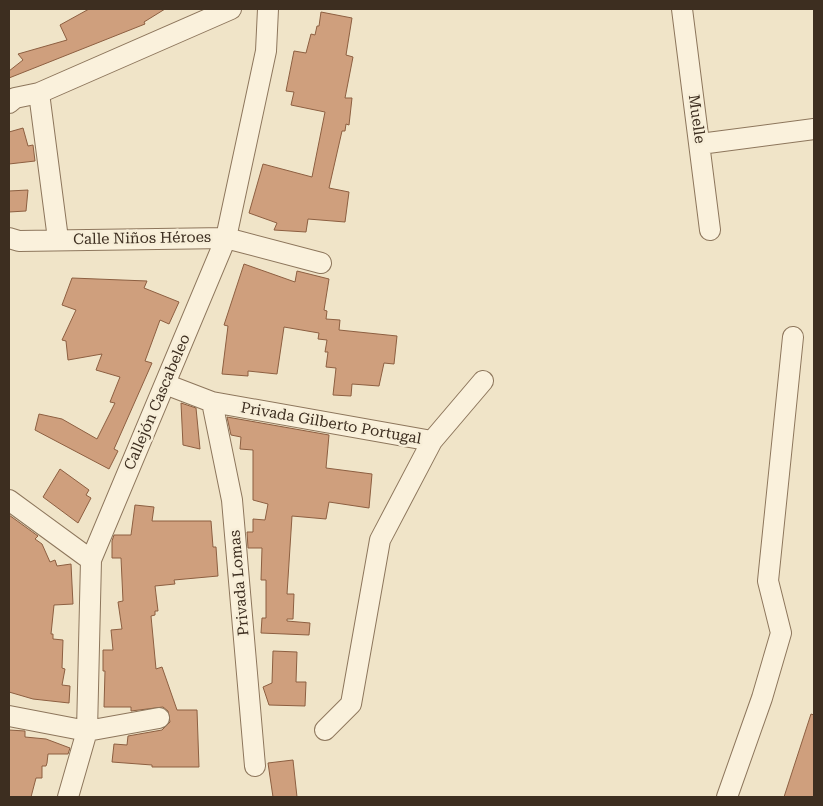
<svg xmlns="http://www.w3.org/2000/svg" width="823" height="806" viewBox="0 0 823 806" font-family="'Roboto Serif',serif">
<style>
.building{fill:#cf9f7d;stroke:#8d5f41}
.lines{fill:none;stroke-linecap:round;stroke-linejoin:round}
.minor-casing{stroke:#8d765c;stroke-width:22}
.minor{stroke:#faf1dc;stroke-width:20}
.labels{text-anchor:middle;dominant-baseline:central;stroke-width:5;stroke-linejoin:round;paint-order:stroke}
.street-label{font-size:15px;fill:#3d2e20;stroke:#f7eed8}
</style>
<rect width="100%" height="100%" fill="#f0e4c8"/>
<path class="building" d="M 89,9 L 165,9 L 144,22 L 145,24 L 9,78 L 9,71 L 23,60 L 18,54 L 67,40 L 60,25 Z
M 321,12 L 352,18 L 346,55 L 353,57 L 345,98 L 352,98 L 349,125 L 346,124 L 345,131 L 342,131 L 329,188 L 349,192 L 345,222 L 308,219 L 306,232 L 274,230 L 277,223 L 249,213 L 263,164 L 312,177 L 325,112 L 291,105 L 294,92 L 286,91 L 294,51 L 306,53 L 311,34 L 315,35 L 317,26 L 319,26 Z
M 23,128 L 28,146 L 33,145 L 35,161 L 9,164 L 9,132 Z
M 28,190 L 26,211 L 9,212 L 9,191 Z
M 244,264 L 295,282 L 297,271 L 329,279 L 324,310 L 327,311 L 326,319 L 340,320 L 339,330 L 397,336 L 394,364 L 384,363 L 379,386 L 352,384 L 351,396 L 333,395 L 336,368 L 326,367 L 328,352 L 325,352 L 327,340 L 318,339 L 319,333 L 284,327 L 277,374 L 248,371 L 248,376 L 222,374 L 228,326 L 224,325 Z
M 72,278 L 147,281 L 144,288 L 179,302 L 169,324 L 160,320 L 145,361 L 152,363 L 114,449 L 118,451 L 109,469 L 35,430 L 39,414 L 62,419 L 97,439 L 115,403 L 110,402 L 120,377 L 96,370 L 102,354 L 68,360 L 66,341 L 62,340 L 76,310 L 62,305 Z
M 181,403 L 196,408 L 200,449 L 183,445 Z
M 227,417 L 329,435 L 326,468 L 372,474 L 369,508 L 329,502 L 326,519 L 292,516 L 287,594 L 294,594 L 293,619 L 287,619 L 287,621 L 310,623 L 309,635 L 261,633 L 262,618 L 266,618 L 266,580 L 261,580 L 262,548 L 248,548 L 247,532 L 253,532 L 253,519 L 265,520 L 268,504 L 253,500 L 253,450 L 240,449 L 241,437 L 231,435 Z
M 60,469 L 89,490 L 86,495 L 91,498 L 78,523 L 43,497 Z
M 135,505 L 154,507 L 152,521 L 211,521 L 213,547 L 216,547 L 218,576 L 174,580 L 175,584 L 155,586 L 158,611 L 155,611 L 155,615 L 151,616 L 156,669 L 162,667 L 177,710 L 197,710 L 199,767 L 152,767 L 152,765 L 112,762 L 114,744 L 127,745 L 128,736 L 162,730 L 170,722 L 168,711 L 163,707 L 131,711 L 131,707 L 104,707 L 105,671 L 103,671 L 103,650 L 113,650 L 111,630 L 122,629 L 118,602 L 123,601 L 121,558 L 112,558 L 112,541 L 114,535 L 131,535 Z
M 9,515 L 38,536 L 35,539 L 42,544 L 50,562 L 55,560 L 57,566 L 71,564 L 73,604 L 54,605 L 51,634 L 53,634 L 53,639 L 63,640 L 62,668 L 65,669 L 62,685 L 70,686 L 69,703 L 33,699 L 9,692 Z
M 273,651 L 297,652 L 296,682 L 306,682 L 305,706 L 269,705 L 263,687 L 272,683 Z
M 811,714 L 814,715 L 814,797 L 784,797 Z
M 9,730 L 25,731 L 25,737 L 46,739 L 70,748 L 68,754 L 48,754 L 47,763 L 46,766 L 42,766 L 42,778 L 36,778 L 31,797 L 9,797 Z
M 293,760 L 297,797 L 273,797 L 268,763 Z"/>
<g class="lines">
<g class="minor-casing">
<path id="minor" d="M 682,9 L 710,230
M 39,93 L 58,239
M 9,103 L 15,98 L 39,93 L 231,9
M 700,144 L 814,129
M 9,238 L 19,241 L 226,238 L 321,263
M 165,384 L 212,402 L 432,441
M 212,402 L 232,500 L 255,766
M 9,500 L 91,560
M 9,716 L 87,731 L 159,718
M 325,730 L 351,704 L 380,540 L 432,441 L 483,381
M 68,797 L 87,731 L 91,560 L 226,238 L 266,51 L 268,9
M 727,797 L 762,698 L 781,633 L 768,581 L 793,337"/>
</g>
<use href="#minor" class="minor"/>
</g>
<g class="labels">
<g class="street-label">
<text transform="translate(697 119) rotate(82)">Muelle</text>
<text transform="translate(142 238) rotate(-1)">Calle Niños Héroes</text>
<text transform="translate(157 402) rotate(-67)">Callejón Cascabeleo</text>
<text transform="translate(331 423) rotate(10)">Privada Gilberto Portugal</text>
<text transform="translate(239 583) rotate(-95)">Privada Lomas</text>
</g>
</g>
<rect width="823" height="806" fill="none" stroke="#3d2e20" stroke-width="20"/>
</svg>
